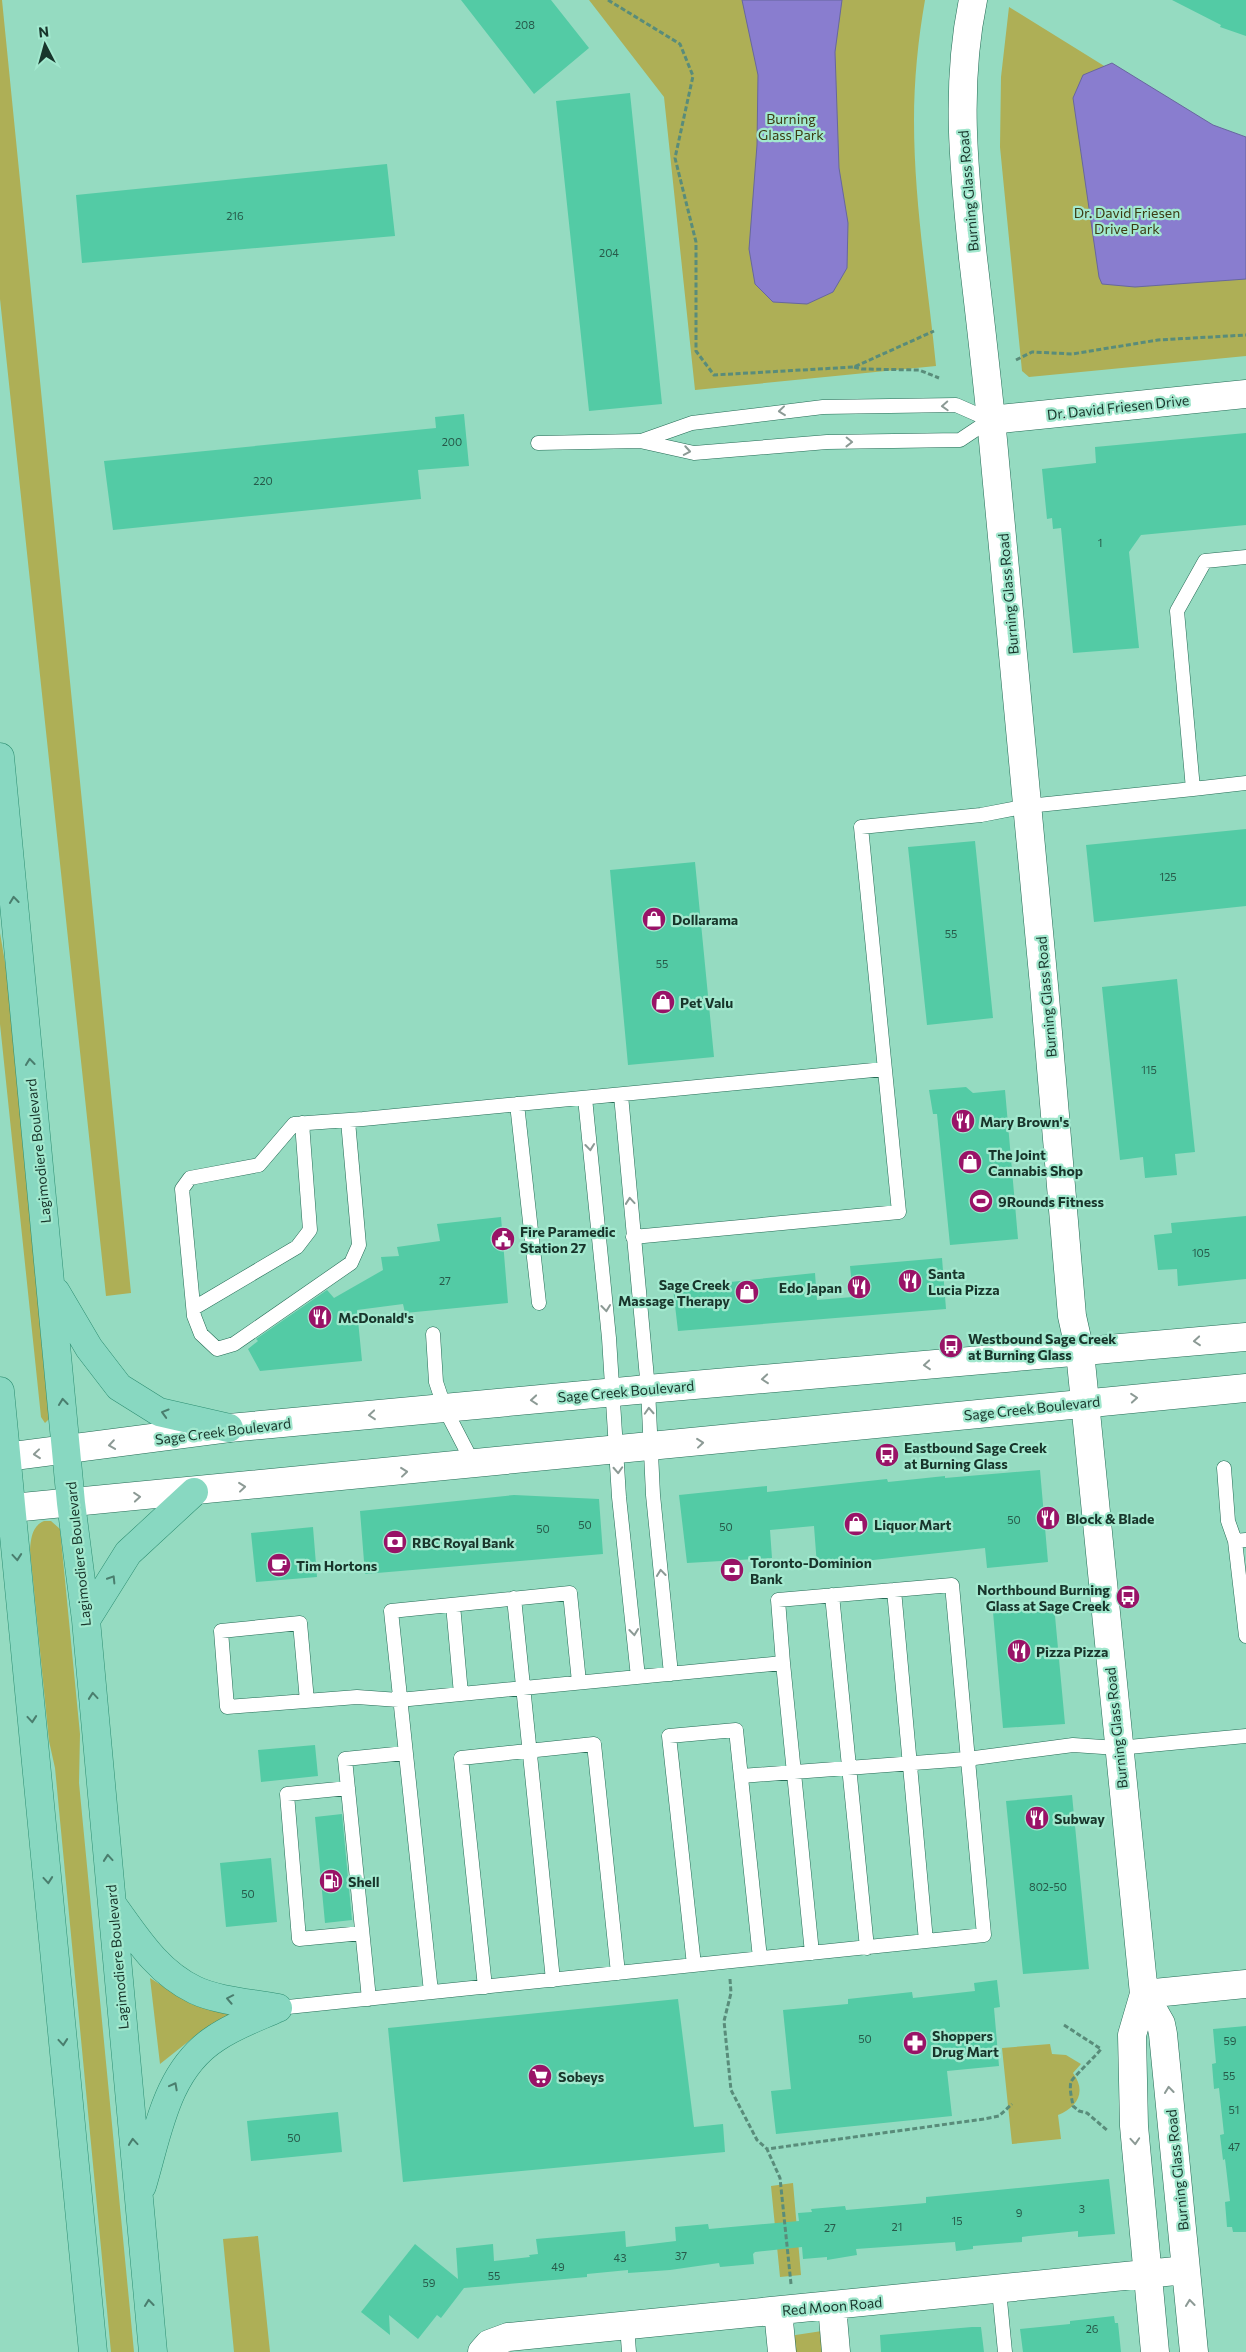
<svg xmlns="http://www.w3.org/2000/svg" width="1246" height="2352" viewBox="0 0 1246 2352" font-family="Commissioner,sans-serif">
<style>
.green{fill:#aeaf56}
.water{fill:#897dcf;stroke:#67679e}
.building{fill:#53cba5}
.lines{fill:none;stroke-linecap:round;stroke-linejoin:round}
.service-casing{stroke:#246b55;stroke-width:15}
.minor-casing{stroke:#246b55;stroke-width:29}
.tertiary-casing{stroke:#246b55;stroke-width:29}
.primary-casing{stroke:#2d8e72;stroke-width:29}
.path{stroke:#598c7a;stroke-width:3;stroke-dasharray:5 2.5;stroke-linecap:butt}
.service{stroke:#fff;stroke-width:14}
.minor{stroke:#fff;stroke-width:28}
.tertiary{stroke:#fff;stroke-width:28}
.primary{stroke:#88d8c1;stroke-width:28}
.oneway{stroke:#8c9a95}
.oneway2{stroke:#4a7e6e}
.labels{text-anchor:middle;dominant-baseline:central;stroke-width:4.5;stroke-linejoin:round;paint-order:stroke}
.number-label{font-size:11px;fill:#275a4a}
.park-label{font-size:14px;fill:#3c3c13;stroke:#a2e8ce}
.street-label{font-size:14px;fill:#18352b;stroke:#a2e8ce}
.poi-label{font-size:14px;font-weight:bold;fill:#18352b;stroke:#a2e8ce;text-anchor:start}
</style>
<rect width="100%" height="100%" fill="#95dbc1"/>
<path class="green" d="M 0,0 L 2,0 L 131,1293 L 106,1296 L 0,299 Z
M 589,0 L 925,0 C 918,40 914,80 914,121 C 914,203 928,285 936,366 L 695,390 L 664,97 Z
M 1009,7 L 1180,113 L 1246,144 L 1246,356 L 1029,377 L 1022,371 L 1000,147 L 1001,77 Z
M 0,933 L 7,974 L 49,1419 L 45,1423 L 41,1417 L 0,1024 Z
M 44,1521 L 51,1521 L 60,1529 L 80,1734 L 79,1783 L 134,2352 L 111,2352 L 55,1768 L 49,1741 L 30,1550 C 31,1538 32,1526 44,1521 Z
M 150,1978 L 191,2004 L 216,2011 L 235,2012 L 204,2029 L 160,2064 Z
M 1050,2044 L 1052,2054 L 1066,2055 L 1081,2064 L 1073,2073 C 1087,2092 1077,2107 1058,2115 L 1061,2139 L 1012,2144 L 1002,2048 Z
M 793,2183 L 801,2275 L 780,2277 L 771,2186 Z
M 258,2236 L 270,2352 L 234,2352 L 223,2239 Z
M 822,2331 L 824,2352 L 791,2352 L 789,2336 Z"/>
<path class="water" d="M 742,0 L 842,0 L 835,52 L 839,168 L 848,223 L 847,268 L 833,292 L 807,304 L 773,302 L 755,284 L 749,249 L 757,145 L 758,75 Z
M 1112,63 L 1213,125 L 1246,137 L 1246,279 L 1135,287 L 1102,284 L 1099,277 L 1073,98 L 1083,75 Z"/>
<path class="building" d="M 461,0 L 551,0 L 589,48 L 534,94 Z
M 1172,0 L 1246,0 L 1246,36 L 1220,27 L 1221,25 Z
M 630,93 L 662,404 L 589,411 L 556,101 Z
M 387,164 L 395,236 L 82,263 L 76,195 Z
M 464,414 L 469,466 L 418,470 L 421,499 L 113,530 L 104,461 L 436,428 L 435,417 Z
M 1246,433 L 1246,525 L 1141,535 L 1129,552 L 1139,648 L 1073,653 L 1061,528 L 1053,529 L 1052,518 L 1047,519 L 1042,469 L 1096,463 L 1095,447 Z
M 1246,829 L 1246,906 L 1094,922 L 1086,845 Z
M 975,841 L 993,1018 L 927,1025 L 908,847 Z
M 695,862 L 714,1057 L 628,1065 L 610,870 Z
M 1177,979 L 1195,1152 L 1175,1154 L 1177,1175 L 1145,1178 L 1143,1157 L 1120,1160 L 1102,987 Z
M 966,1087 L 973,1093 L 1005,1090 L 1018,1239 L 950,1245 L 937,1114 L 933,1114 L 929,1090 Z
M 1246,1216 L 1246,1279 L 1178,1286 L 1177,1269 L 1158,1270 L 1154,1235 L 1172,1233 L 1171,1223 Z
M 501,1217 L 508,1303 L 405,1313 L 403,1304 L 357,1310 L 362,1361 L 260,1371 L 248,1349 L 258,1341 L 256,1339 L 327,1290 L 334,1298 L 383,1270 L 381,1257 L 399,1256 L 397,1247 L 440,1241 L 437,1224 Z
M 942,1258 L 946,1309 L 678,1331 L 673,1288 L 815,1273 L 817,1300 L 853,1297 L 850,1266 Z
M 1040,1470 L 1048,1562 L 987,1568 L 985,1548 L 817,1566 L 814,1526 L 770,1530 L 772,1558 L 687,1563 L 679,1495 L 767,1486 L 767,1492 L 887,1479 L 888,1482 L 945,1476 L 945,1478 Z
M 514,1495 L 599,1499 L 603,1554 L 365,1574 L 360,1511 Z
M 313,1527 L 317,1577 L 256,1582 L 251,1533 Z
M 1054,1605 L 1065,1724 L 1003,1728 L 993,1612 Z
M 315,1745 L 318,1776 L 261,1782 L 258,1750 Z
M 1072,1795 L 1089,1969 L 1023,1974 L 1006,1801 Z
M 342,1814 L 352,1920 L 325,1923 L 315,1817 Z
M 271,1858 L 277,1922 L 226,1927 L 220,1863 Z
M 997,1980 L 1000,2007 L 994,2008 L 999,2066 L 947,2071 L 952,2116 L 776,2134 L 771,2091 L 791,2089 L 783,2010 L 848,2004 L 848,1999 L 912,1992 L 913,1998 L 975,1991 L 974,1983 Z
M 678,1999 L 694,2127 L 723,2124 L 725,2152 L 403,2182 L 388,2028 Z
M 1246,2026 L 1246,2232 L 1233,2232 L 1232,2227 L 1227,2227 L 1225,2202 L 1230,2201 L 1225,2159 L 1223,2160 L 1220,2135 L 1224,2134 L 1219,2088 L 1214,2089 L 1212,2064 L 1216,2063 L 1213,2029 Z
M 338,2112 L 342,2152 L 251,2161 L 247,2121 Z
M 1109,2179 L 1115,2234 L 1078,2237 L 1078,2231 L 1029,2236 L 1022,2237 L 1022,2242 L 973,2246 L 973,2249 L 956,2251 L 955,2242 L 856,2249 L 857,2255 L 827,2260 L 827,2257 L 803,2259 L 802,2247 L 755,2252 L 753,2254 L 754,2264 L 720,2267 L 719,2263 L 670,2270 L 628,2273 L 628,2270 L 587,2274 L 587,2277 L 464,2288 L 441,2318 L 437,2315 L 418,2339 L 389,2315 L 390,2335 L 361,2312 L 415,2244 L 458,2279 L 456,2248 L 493,2244 L 494,2261 L 530,2257 L 529,2255 L 538,2254 L 536,2239 L 625,2231 L 626,2247 L 676,2241 L 675,2227 L 708,2224 L 709,2229 L 799,2221 L 798,2213 L 812,2212 L 811,2209 L 845,2206 L 846,2210 L 926,2203 L 926,2197 Z
M 1114,2316 L 1115,2323 L 1118,2323 L 1121,2352 L 1023,2352 L 1020,2329 L 1070,2324 L 1070,2321 Z
M 972,2327 L 981,2327 L 984,2352 L 881,2352 L 880,2335 Z"/>
<g class="lines">
<g class="service-casing">
<path id="service" d="M 641,441 L 692,423 L 823,407 L 956,405 L 990,420
M 538,443 L 640,441 L 694,453 L 827,442 L 960,440 L 990,420
M 1193,789 L 1246,783
M 621,1095 L 648,1389 L 653,1495 L 671,1674
M 585,1098 L 609,1338 L 619,1497 L 638,1677
M 517,1104 L 539,1303
M 348,1121 L 359,1245 L 351,1263 L 234,1344 L 217,1349 L 201,1334 L 194,1316 L 182,1189 L 190,1178 L 259,1165 L 294,1124 L 363,1119 L 884,1069
M 633,1237 L 899,1212 L 861,827 L 981,815 L 1028,806 L 1193,789 L 1177,611 L 1205,561 L 1246,557
M 194,1308 L 297,1247 L 310,1230 L 302,1123
M 433,1334 L 436,1382 L 445,1409 L 474,1465
M 1224,1468 L 1228,1521 L 1235,1541
M 1246,1540 L 1235,1541 L 1246,1636
M 894,1590 L 926,1941
M 832,1595 L 867,1948
M 514,1598 L 553,1980
M 453,1605 L 461,1694
M 783,1663 L 812,1953
M 741,1776 L 967,1759 L 1073,1745 L 1118,1748 L 1246,1736
M 348,1788 L 287,1794 L 299,1939 L 362,1933
M 694,1965 L 669,1736 L 736,1730 L 760,1958
M 485,1987 L 461,1758 L 594,1744 L 618,1973
M 431,1992 L 391,1611 L 570,1593 L 579,1682
M 369,1999 L 345,1759 L 405,1753
M 278,2008 L 984,1935 L 952,1585 L 778,1600 L 783,1663 L 399,1700 L 357,1697 L 227,1707 L 221,1631 L 300,1623 L 307,1701
M 999,2290 L 1005,2352
M 627,2326 L 629,2352"/>
</g>
<g class="minor-casing">
<path id="minor" d="M 973,0 C 955,87 964,170 973,258 C 981,326 989,394 995,462 C 1023,747 1049,1031 1072,1316 L 1080,1352 L 1144,1994 L 1246,1984
M 990,420 L 1246,394
M 832,2306 L 836,2352
M 778,2311 L 782,2352
M 482,2352 L 489,2344 L 508,2337 L 1186,2270
M 1155,2352 L 1134,2126 L 1132,2035 L 1144,1994 L 1161,2024 L 1163,2034 L 1194,2352"/>
</g>
<g class="tertiary-casing">
<path id="tertiary" d="M 6,1457 L 229,1428 L 648,1389 L 1246,1337
M 12,1508 L 1246,1388"/>
</g>
<g class="primary-casing">
<path id="primary" d="M 0,757 L 71,1503 L 86,1620 L 153,2352
M 56,1292 L 89,1348 L 119,1387 L 159,1412 L 229,1428
M 0,1391 L 93,2352
M 86,1620 L 128,1553 L 194,1492
M 112,1904 C 136,1937 157,1972 195,1990 C 218,2001 253,2003 278,2008
M 142,2186 C 158,2133 166,2070 216,2038 C 235,2025 258,2017 278,2008"/>
</g>
<path class="path" d="M 608,0 L 680,44 L 693,76 L 675,158 L 696,242 L 696,351 L 714,375 L 854,367 L 934,331
M 1016,360 L 1032,352 L 1072,354 L 1158,340 L 1246,335
M 854,367 L 862,369 L 919,370 L 939,378
M 730,1979 L 731,1993 L 724,2021 L 731,2090 L 757,2140 L 767,2149
M 1064,2025 L 1101,2049 C 1096,2056 1072,2078 1071,2082 C 1069,2089 1072,2099 1073,2106 L 1079,2111 L 1087,2113 L 1108,2131
M 791,2284 L 780,2178 L 767,2149 L 984,2119 L 999,2116 L 1012,2104"/>
<use href="#service" class="service"/>
<use href="#minor" class="minor"/>
<use href="#tertiary" class="tertiary"/>
<use href="#primary" class="primary"/>
</g>
<defs><path id="oneway-chevron" d="M-2-3.5L2.5 0L-2 3.5" fill="none" stroke-width="1.6" stroke-linecap="round" stroke-linejoin="round" transform="scale(1.25)"/></defs>
<g class="oneway">
<use href="#oneway-chevron" transform="translate(945 406) rotate(177)"/>
<use href="#oneway-chevron" transform="translate(782 411) rotate(174)"/>
<use href="#oneway-chevron" transform="translate(849 442) rotate(1)"/>
<use href="#oneway-chevron" transform="translate(687 451) rotate(10)"/>
<use href="#oneway-chevron" transform="translate(590 1147) rotate(84)"/>
<use href="#oneway-chevron" transform="translate(630 1201) rotate(-95)"/>
<use href="#oneway-chevron" transform="translate(606 1308) rotate(84)"/>
<use href="#oneway-chevron" transform="translate(1197 1341) rotate(175)"/>
<use href="#oneway-chevron" transform="translate(927 1365) rotate(175)"/>
<use href="#oneway-chevron" transform="translate(765 1379) rotate(175)"/>
<use href="#oneway-chevron" transform="translate(1134 1398) rotate(-5)"/>
<use href="#oneway-chevron" transform="translate(534 1400) rotate(175)"/>
<use href="#oneway-chevron" transform="translate(649 1411) rotate(-93)"/>
<use href="#oneway-chevron" transform="translate(372 1415) rotate(175)"/>
<use href="#oneway-chevron" transform="translate(700 1443) rotate(-6)"/>
<use href="#oneway-chevron" transform="translate(112 1445) rotate(172)"/>
<use href="#oneway-chevron" transform="translate(37 1454) rotate(174)"/>
<use href="#oneway-chevron" transform="translate(618 1470) rotate(87)"/>
<use href="#oneway-chevron" transform="translate(404 1472) rotate(-6)"/>
<use href="#oneway-chevron" transform="translate(242 1487) rotate(-6)"/>
<use href="#oneway-chevron" transform="translate(137 1497) rotate(-5)"/>
<use href="#oneway-chevron" transform="translate(661 1573) rotate(-96)"/>
<use href="#oneway-chevron" transform="translate(634 1632) rotate(84)"/>
<use href="#oneway-chevron" transform="translate(1169 2090) rotate(-96)"/>
<use href="#oneway-chevron" transform="translate(1135 2141) rotate(86)"/>
<use href="#oneway-chevron" transform="translate(1190 2303) rotate(-96)"/>
</g>
<g class="oneway2">
<use href="#oneway-chevron" transform="translate(14 900) rotate(-96)"/>
<use href="#oneway-chevron" transform="translate(30 1062) rotate(-96)"/>
<use href="#oneway-chevron" transform="translate(63 1402) rotate(-96)"/>
<use href="#oneway-chevron" transform="translate(165 1413) rotate(-164)"/>
<use href="#oneway-chevron" transform="translate(17 1557) rotate(85)"/>
<use href="#oneway-chevron" transform="translate(112 1579) rotate(-58)"/>
<use href="#oneway-chevron" transform="translate(93 1696) rotate(-95)"/>
<use href="#oneway-chevron" transform="translate(32 1719) rotate(85)"/>
<use href="#oneway-chevron" transform="translate(108 1858) rotate(-95)"/>
<use href="#oneway-chevron" transform="translate(48 1880) rotate(85)"/>
<use href="#oneway-chevron" transform="translate(230 1999) rotate(-169)"/>
<use href="#oneway-chevron" transform="translate(63 2042) rotate(85)"/>
<use href="#oneway-chevron" transform="translate(174 2086) rotate(-62)"/>
<use href="#oneway-chevron" transform="translate(133 2142) rotate(-95)"/>
<use href="#oneway-chevron" transform="translate(149 2303) rotate(-96)"/>
</g>
<defs>
<g id="shop-disc" transform="scale(1.25)"><circle r="9.5" fill="#991367" stroke="#a2e8ce"/><path d="M-5-2.5h2.3a2.7 3.5 0 0 1 5.4 0H5L5.5 6h-11ZM-1.5-2.5h3a1.5 2.3 0 0 0-3 0Z" fill="#fff"/></g>
<g id="restaurant-disc" transform="scale(1.25)"><circle r="9.5" fill="#991367" stroke="#a2e8ce"/><path d="M-5-6h1v4h1v-4h1v4h1v-4h1v5L-1.5 .5V6h-2V.5L-5-1ZM5-6V6H3V1.5H1.5Q1.5-4 5-6Z" fill="#fff"/></g>
<g id="stadium-disc" transform="scale(1.25)"><circle r="9.5" fill="#991367" stroke="#a2e8ce"/><path d="M0-5a6.5 5 0 1 0 0 10a6.5 5 0 1 0 0-10ZM-3.5-1.8h7v3.6h-7Z" fill="#fff"/></g>
<g id="civic-disc" transform="scale(1.25)"><circle r="9.5" fill="#991367" stroke="#a2e8ce"/><path d="M-.6-6.5H3V-4.5H.6V-3L4-1V1h2V6H-6V1h2V-1L-.6-3ZM-1.2 2.5V6h2.4V2.5Z" fill="#fff"/></g>
<g id="bus-disc" transform="scale(1.25)"><circle r="9.5" fill="#991367" stroke="#a2e8ce"/><path d="M-5-6H5V4H4V6H2V4H-2V6H-4V4H-5ZM-3.5-4V0h7V-4ZM-3.5 1.2v1.5H-2V1.2ZM2 1.2v1.5H3.5V1.2Z" fill="#fff"/></g>
<g id="bank-disc" transform="scale(1.25)"><circle r="9.5" fill="#991367" stroke="#a2e8ce"/><path d="M-6-4H6V4H-6ZM0-2.3a2.3 2.3 0 1 0 0 4.6a2.3 2.3 0 1 0 0-4.6Z" fill="#fff"/></g>
<g id="cafe-disc" transform="scale(1.25)"><circle r="9.5" fill="#991367" stroke="#a2e8ce"/><path d="M-5.5-4.5H6V0H3Q3 3.5 0 3.5H-2.5Q-5.5 3.5-5.5 0ZM3-3.2v2h1.7v-2ZM-6 4.5H4V6H-6Z" fill="#fff"/></g>
<g id="fuel-disc" transform="scale(1.25)"><circle r="9.5" fill="#991367" stroke="#a2e8ce"/><path d="M-5.5-6h7V0h2V4h1.3V-2.5L3-4.5l.8-.8L6-3V5H2.5V1h-1V6h-7ZM-4.2-4.7v3.2H.2V-4.7Z" fill="#fff"/></g>
<g id="pharmacy-disc" transform="scale(1.25)"><circle r="9.5" fill="#991367" stroke="#a2e8ce"/><path d="M-2-6h4v4h4v4h-4v4h-4v-4h-4v-4h4Z" fill="#fff"/></g>
<g id="supermarket-disc" transform="scale(1.25)"><circle r="9.5" fill="#991367" stroke="#a2e8ce"/><path d="M-6-5.5h2.5l.6 2H6L4.5 2H-2.5L-4.4-4H-6ZM-1.5 3.2a1.3 1.3 0 1 0 .1 0ZM3 3.2a1.3 1.3 0 1 0 .1 0Z" fill="#fff"/></g>
</defs>
<g fill-rule="evenodd">
<use href="#shop-disc" x="654" y="919"/>
<use href="#shop-disc" x="663" y="1002"/>
<use href="#restaurant-disc" x="963" y="1121"/>
<use href="#shop-disc" x="970" y="1162"/>
<use href="#stadium-disc" x="981" y="1201"/>
<use href="#civic-disc" x="503" y="1239"/>
<use href="#restaurant-disc" x="910" y="1281"/>
<use href="#restaurant-disc" x="859" y="1287"/>
<use href="#shop-disc" x="747" y="1292"/>
<use href="#restaurant-disc" x="320" y="1317"/>
<use href="#bus-disc" x="951" y="1346"/>
<use href="#bus-disc" x="887" y="1455"/>
<use href="#restaurant-disc" x="1048" y="1518"/>
<use href="#shop-disc" x="856" y="1524"/>
<use href="#bank-disc" x="395" y="1542"/>
<use href="#cafe-disc" x="279" y="1565"/>
<use href="#bank-disc" x="732" y="1570"/>
<use href="#bus-disc" x="1128" y="1597"/>
<use href="#restaurant-disc" x="1019" y="1651"/>
<use href="#restaurant-disc" x="1037" y="1818"/>
<use href="#fuel-disc" x="331" y="1881"/>
<use href="#pharmacy-disc" x="915" y="2043"/>
<use href="#supermarket-disc" x="540" y="2076"/>
</g>
<g class="labels">
<g class="number-label">
<text x="525" y="24">208</text>
<text x="235" y="215">216</text>
<text x="609" y="252">204</text>
<text x="452" y="441">200</text>
<text x="263" y="480">220</text>
<text x="1100" y="542">1</text>
<text x="1168" y="876">125</text>
<text x="951" y="933">55</text>
<text x="662" y="963">55</text>
<text x="1149" y="1069">115</text>
<text x="1201" y="1252">105</text>
<text x="445" y="1280">27</text>
<text x="1014" y="1519">50</text>
<text x="585" y="1524">50</text>
<text x="726" y="1526">50</text>
<text x="543" y="1528">50</text>
<text x="1048" y="1886">802-50</text>
<text x="248" y="1893">50</text>
<text x="865" y="2038">50</text>
<text x="1230" y="2040">59</text>
<text x="1229" y="2075">55</text>
<text x="1234" y="2109">51</text>
<text x="294" y="2137">50</text>
<text x="1234" y="2146">47</text>
<text x="1082" y="2208">3</text>
<text x="1019" y="2212">9</text>
<text x="957" y="2220">15</text>
<text x="897" y="2226">21</text>
<text x="830" y="2227">27</text>
<text x="681" y="2255">37</text>
<text x="620" y="2257">43</text>
<text x="558" y="2266">49</text>
<text x="494" y="2275">55</text>
<text x="429" y="2282">59</text>
<text x="1092" y="2328">26</text>
</g>
<g class="park-label">
<text x="791" y="118">Burning<tspan x="791" dy="16">Glass Park</tspan></text>
<text x="1127" y="212">Dr. David Friesen<tspan x="1127" dy="16">Drive Park</tspan></text>
</g>
<g class="street-label">
<text transform="translate(968 191) rotate(-95)">Burning Glass Road</text>
<text transform="translate(1118 407) rotate(-6)">Dr. David Friesen Drive</text>
<text transform="translate(1008 594) rotate(-95)">Burning Glass Road</text>
<text transform="translate(1046 997) rotate(-95)">Burning Glass Road</text>
<text transform="translate(38 1151) rotate(-96)">Lagimodiere Boulevard</text>
<text transform="translate(626 1391) rotate(-5)">Sage Creek Boulevard</text>
<text transform="translate(1032 1408) rotate(-6)">Sage Creek Boulevard</text>
<text transform="translate(223 1431) rotate(-7)">Sage Creek Boulevard</text>
<text transform="translate(78 1554) rotate(-96)">Lagimodiere Boulevard</text>
<text transform="translate(1116 1728) rotate(-96)">Burning Glass Road</text>
<text transform="translate(117 1957) rotate(-95)">Lagimodiere Boulevard</text>
<text transform="translate(1177 2170) rotate(-96)">Burning Glass Road</text>
<text transform="translate(832 2306) rotate(-5)">Red Moon Road</text>
</g>
<g class="poi-label">
<text x="672" y="919">Dollarama</text>
<text x="680" y="1002">Pet Valu</text>
<text x="980" y="1121">Mary Brown's</text>
<text x="988" y="1154">The Joint<tspan x="988" dy="16">Cannabis Shop</tspan></text>
<text x="998" y="1201">9Rounds Fitness</text>
<text x="520" y="1231">Fire Paramedic<tspan x="520" dy="16">Station 27</tspan></text>
<text x="928" y="1273">Santa<tspan x="928" dy="16">Lucia Pizza</tspan></text>
<text x="730" y="1284" text-anchor="end">Sage Creek<tspan x="730" dy="16">Massage Therapy</tspan></text>
<text x="842" y="1287" text-anchor="end">Edo Japan</text>
<text x="338" y="1317">McDonald's</text>
<text x="968" y="1338">Westbound Sage Creek<tspan x="968" dy="16">at Burning Glass</tspan></text>
<text x="904" y="1447">Eastbound Sage Creek<tspan x="904" dy="16">at Burning Glass</tspan></text>
<text x="1066" y="1518">Block &amp; Blade</text>
<text x="874" y="1524">Liquor Mart</text>
<text x="412" y="1542">RBC Royal Bank</text>
<text x="750" y="1562">Toronto-Dominion<tspan x="750" dy="16">Bank</tspan></text>
<text x="296" y="1565">Tim Hortons</text>
<text x="1110" y="1589" text-anchor="end">Northbound Burning<tspan x="1110" dy="16">Glass at Sage Creek</tspan></text>
<text x="1036" y="1651">Pizza Pizza</text>
<text x="1054" y="1818">Subway</text>
<text x="348" y="1881">Shell</text>
<text x="932" y="2035">Shoppers<tspan x="932" dy="16">Drug Mart</tspan></text>
<text x="558" y="2076">Sobeys</text>
</g>
</g>
<g transform="translate(45 45) rotate(354)" stroke="#a2e8ce" stroke-width="4" paint-order="stroke">
<path d="M0-4L9 19L0 12L-9 19Z" fill="#18352b"/>
<text y="-8" font-size="14" font-weight="bold" text-anchor="middle" fill="#18352b">N</text>
</g>
</svg>
